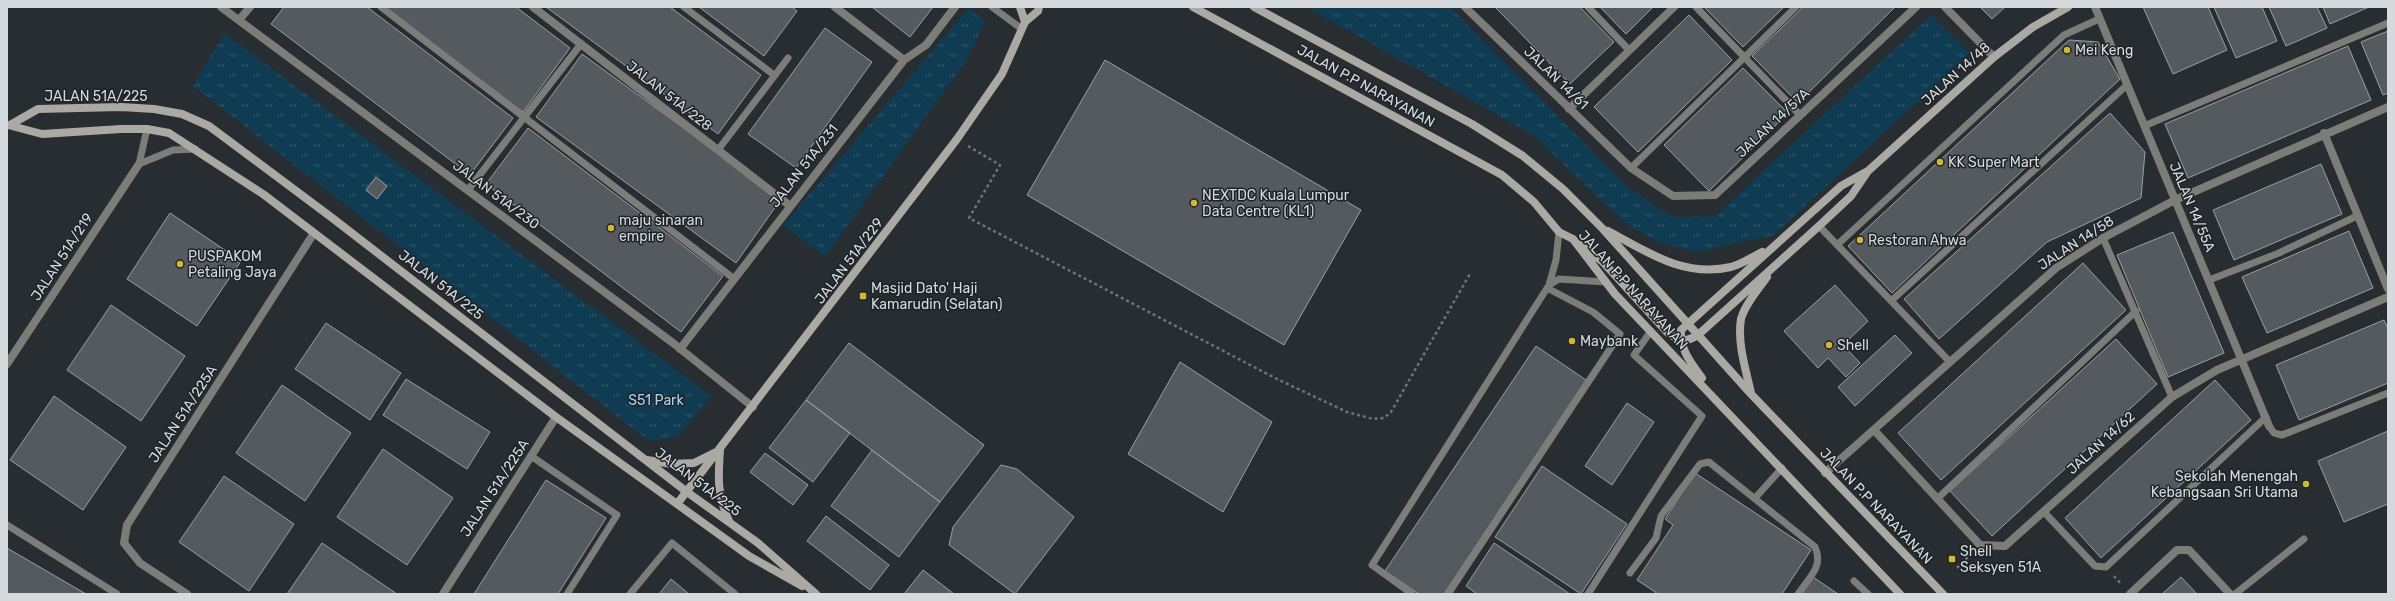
<svg xmlns="http://www.w3.org/2000/svg" width="2395" height="601" viewBox="0 0 2395 601" font-family="Rubik,sans-serif">
<style>
.park{fill:url(#park-tufts)}
.building{fill:#545a5e;stroke:#99a0a5}
.lines{fill:none;stroke-linecap:round;stroke-linejoin:round}
.path{stroke:#6f7477;stroke-width:2.5;stroke-dasharray:3 3;stroke-linecap:butt}
.lane{stroke:#7c7c79;stroke-width:7}
.street{stroke:#7c7c79;stroke-width:8}
.secondary{stroke:#aaa9a4;stroke-width:8}
.poi-dot{fill:#d0b837;stroke:#1e2327;stroke-width:1.5}
.labels{text-anchor:middle;dominant-baseline:central;stroke-width:3;stroke-linejoin:round;paint-order:stroke}
.poi-label{font-size:14px;fill:#d6dadd;stroke:#1e2327;text-anchor:start}
.street-label{font-size:14px;fill:#d6dadd;stroke:#1e2327}
.park-label{font-size:14px;fill:#a8d4f0;stroke:#1e2327}
</style>
<defs>
<pattern id="park-tufts" width="24" height="20" patternUnits="userSpaceOnUse"><rect width="24" height="20" fill="#0f3b53"/><path d="M3 7l-1-3M5 7V3M7 7l1-3M15 17l-1-3M17 17v-4M19 17l1-3" fill="none" stroke="#31576b"/></pattern>
</defs>
<rect width="100%" height="100%" fill="#272d31"/>
<path class="park" d="M 1307,7 L 1450,7 L 1629,188 L 1672,217 L 1715,216 L 1931,15 L 1970,53 L 1774,235 L 1696,252 L 1660,243 L 1625,223 L 1533,135 Z
M 969,8 L 985,22 L 968,58 L 825,257 L 783,225 Z
M 224,33 L 711,396 L 678,437 L 649,441 L 193,86 Z"/>
<path class="building" d="M 284,7 L 367,7 L 513,118 L 470,175 L 271,24 Z
M 384,7 L 516,7 L 570,48 L 523,112 Z
M 546,7 L 670,7 L 761,75 L 718,134 Z
M 699,7 L 792,7 L 797,11 L 764,56 Z
M 872,7 L 933,7 L 910,37 Z
M 1495,7 L 1580,7 L 1614,42 L 1570,84 Z
M 1600,7 L 1653,7 L 1626,34 Z
M 1704,7 L 1784,7 L 1743,47 Z
M 1803,7 L 1895,7 L 1798,103 L 1752,56 Z
M 1980,7 L 2005,7 L 1992,19 Z
M 2143,7 L 2208,7 L 2227,50 L 2173,74 Z
M 2214,7 L 2262,7 L 2277,41 L 2236,58 Z
M 2269,7 L 2317,7 L 2327,28 L 2286,46 Z
M 2323,7 L 2369,7 L 2330,24 Z
M 1689,15 L 1732,60 L 1638,152 L 1594,107 Z
M 825,28 L 872,62 L 796,168 L 748,134 Z
M 2388,31 L 2388,93 L 2383,95 L 2361,42 Z
M 2069,40 L 2098,42 L 2120,79 L 1892,293 L 1848,246 Z
M 2348,46 L 2371,100 L 2188,178 L 2165,124 Z
M 582,54 L 781,199 L 736,263 L 536,117 Z
M 1105,60 L 1361,210 L 1284,345 L 1027,195 Z
M 1743,68 L 1788,113 L 1709,191 L 1664,145 Z
M 2110,113 L 2145,152 L 2141,198 L 2047,242 L 1939,339 L 1904,299 Z
M 528,128 L 723,276 L 681,332 L 486,184 Z
M 2321,164 L 2342,214 L 2234,260 L 2213,210 Z
M 376,177 L 387,186 L 377,199 L 366,190 Z
M 170,213 L 241,261 L 197,326 L 127,279 Z
M 2349,231 L 2373,288 L 2267,333 L 2242,277 Z
M 2173,232 L 2224,353 L 2168,377 L 2117,255 Z
M 2083,263 L 2126,310 L 1941,480 L 1898,433 Z
M 1835,285 L 1868,321 L 1843,345 L 1860,363 L 1846,377 L 1828,358 L 1818,368 L 1784,331 Z
M 111,305 L 185,356 L 141,421 L 67,370 Z
M 2384,320 L 2388,329 L 2388,383 L 2299,420 L 2276,365 Z
M 326,323 L 401,373 L 370,420 L 295,369 Z
M 1895,335 L 1912,353 L 1855,406 L 1838,387 Z
M 2116,339 L 2157,384 L 1992,536 L 1950,491 Z
M 849,343 L 984,445 L 940,502 L 806,400 Z
M 1536,346 L 1586,380 L 1444,594 L 1419,594 L 1385,571 Z
M 1180,362 L 1272,422 L 1223,512 L 1128,454 Z
M 406,379 L 490,432 L 467,469 L 383,415 Z
M 2215,380 L 2251,420 L 2101,558 L 2065,518 Z
M 282,385 L 351,433 L 305,501 L 236,453 Z
M 54,396 L 126,447 L 83,510 L 10,460 Z
M 806,400 L 850,433 L 813,482 L 769,448 Z
M 1627,403 L 1654,422 L 1612,485 L 1585,466 Z
M 2388,431 L 2388,504 L 2344,522 L 2318,461 Z
M 383,449 L 453,498 L 407,565 L 337,517 Z
M 872,450 L 940,502 L 899,557 L 831,506 Z
M 765,453 L 808,485 L 793,505 L 750,472 Z
M 1001,465 L 1017,469 L 1074,517 L 1015,594 L 949,545 L 953,527 Z
M 1542,466 L 1627,524 L 1581,594 L 1495,537 Z
M 1695,473 L 1811,550 L 1782,594 L 1658,594 L 1637,580 L 1673,525 L 1665,519 Z
M 224,476 L 294,524 L 249,591 L 179,542 Z
M 546,480 L 606,518 L 558,594 L 474,594 Z
M 826,516 L 889,565 L 870,590 L 807,541 Z
M 322,543 L 397,594 L 287,594 Z
M 1494,543 L 1570,594 L 1477,594 L 1466,586 Z
M 7,548 L 86,594 L 7,594 Z
M 923,570 L 954,594 L 904,594 Z
M 1813,577 L 1838,594 L 1801,594 Z
M 2181,577 L 2197,594 L 2162,594 Z
M 671,579 L 689,594 L 659,594 Z"/>
<g class="lines">
<path class="path" d="M 968,146 L 1000,165 L 969,218 L 1277,379 L 1347,412 L 1373,419 L 1384,418 L 1391,412 L 1471,272
M 1957,568 L 1972,553
M 2114,576 L 2121,584"/>
<path class="lane" d="M 381,7 L 733,278
M 684,7 L 774,75
M 992,7 L 1022,29
M 1588,7 L 1629,50
M 1696,7 L 1800,115
M 2144,126 L 2388,23
M 718,150 L 788,58
M 139,164 L 173,150 L 195,149
M 139,164 L 147,129
M 1631,168 L 1796,7
M 468,190 L 581,44
M 1819,226 L 1950,362
M 1559,232 L 1556,260 L 1549,285 L 1559,279 L 1606,282
M 2103,238 L 2172,397
M 1837,245 L 2064,35 L 2099,19
M 2209,280 L 2279,253 L 2357,216
M 1891,301 L 2127,85
M 2269,426 L 2274,433 L 2282,435 L 2388,393
M 531,456 L 617,515 L 567,594
M 1756,497 L 1782,468
M 1937,499 L 2136,311
M 2044,512 L 2095,566 L 2106,567 L 2266,417
M 7,525 L 117,594
M 1630,573 L 1656,538 L 1661,516 L 1700,464 L 1709,462 L 1815,547 C 1824,566 1809,578 1798,594
M 1854,581 L 1868,594
M 630,594 L 672,543 L 735,594
M 1412,594 L 1372,565 L 1549,285
M 1448,594 L 1620,334 L 1593,312 L 1547,288
M 1588,594 L 1702,416 L 1634,355 L 1651,331
M 2235,594 L 2304,539"/>
<path class="street" d="M 221,7 L 673,343 L 753,407
M 533,7 L 789,205
M 835,7 L 904,60
M 1465,7 L 1631,168 L 1673,196 L 1715,195 L 1916,7
M 1945,7 L 1994,57
M 2095,7 L 2269,426
M 239,20 L 250,7
M 1569,109 L 1674,7
M 2324,133 L 2388,289
M 680,349 L 904,60 L 926,45 L 955,7
M 7,364 L 139,164
M 1874,430 L 1980,545 L 2005,546 L 2172,397 L 2217,370 L 2388,297
M 1825,473 L 2056,268 L 2103,238 L 2175,200 L 2388,107
M 187,594 L 140,563 L 124,543 L 127,525 L 314,233
M 443,594 L 556,417
M 2130,594 L 2177,550 L 2189,550 L 2230,594"/>
<path class="secondary" d="M 1020,7 L 1025,22
M 1193,7 L 1502,175 L 1534,202 L 1559,232 L 1573,239 L 1615,294 L 1900,594
M 1254,7 L 1472,124 L 1523,156 L 1563,189 L 1602,228 L 1751,394 L 1943,594
M 8,125 L 42,134 L 121,129 L 147,129 L 169,133 L 263,194 L 556,417 L 677,504 L 749,556 L 802,586
M 10,125 L 38,109 L 121,107 L 154,109 L 182,114 L 209,126 L 331,217 L 687,492 L 758,543 L 816,594
M 1608,231 C 1647,252 1684,278 1731,267 C 1742,264 1752,257 1762,252
M 1580,245 L 1603,262 L 1667,332 C 1679,341 1685,343 1698,335 L 1819,226 L 1851,196 L 1868,171 L 1994,57 L 2033,27 L 2068,7
M 1702,378 C 1691,363 1680,350 1681,330 L 1841,186 L 1866,172
M 1751,393 C 1746,370 1737,343 1741,319 C 1745,304 1758,290 1767,277
M 720,450 C 718,478 717,495 729,521
M 647,460 L 672,464 L 694,463 L 716,452
M 677,504 L 957,139 L 1002,74 L 1025,22 L 1038,11 L 1039,7"/>
</g>
<g class="poi-dot">
<circle cx="2067" cy="50" r="4"/>
<circle cx="1940" cy="162" r="4"/>
<circle cx="1194" cy="203" r="4"/>
<circle cx="611" cy="228" r="4"/>
<circle cx="1860" cy="240" r="4"/>
<circle cx="180" cy="264" r="4"/>
<rect x="859" y="292" width="8" height="8" rx="2"/>
<circle cx="1572" cy="341" r="4"/>
<circle cx="1829" cy="345" r="4"/>
<circle cx="2306" cy="484" r="4"/>
<rect x="1948" y="555" width="8" height="8" rx="2"/>
</g>
<g class="labels">
<g class="poi-label">
<text x="2075" y="50">Mei Keng</text>
<text x="1948" y="162">KK Super Mart</text>
<text x="1202" y="195">NEXTDC Kuala Lumpur<tspan x="1202" dy="16">Data Centre (KL1)</tspan></text>
<text x="619" y="220">maju sinaran<tspan x="619" dy="16">empire</tspan></text>
<text x="1868" y="240">Restoran Ahwa</text>
<text x="188" y="256">PUSPAKOM<tspan x="188" dy="16">Petaling Jaya</tspan></text>
<text x="871" y="288">Masjid Dato' Haji<tspan x="871" dy="16">Kamarudin (Selatan)</tspan></text>
<text x="1580" y="341">Maybank</text>
<text x="1837" y="345">Shell</text>
<text x="2298" y="476" text-anchor="end">Sekolah Menengah<tspan x="2298" dy="16">Kebangsaan Sri Utama</tspan></text>
<text x="1960" y="551">Shell<tspan x="1960" dy="16">Seksyen 51A</tspan></text>
</g>
<g class="street-label">
<text transform="translate(1956 74) rotate(-42)">JALAN 14/48</text>
<text transform="translate(1556 78) rotate(44)">JALAN 14/61</text>
<text transform="translate(1366 86) rotate(29)">JALAN P.P NARAYANAN</text>
<text x="96" y="96">JALAN 51A/225</text>
<text transform="translate(669 96) rotate(38)">JALAN 51A/228</text>
<text transform="translate(1773 123) rotate(-43)">JALAN 14/57A</text>
<text transform="translate(804 166) rotate(-52)">JALAN 51A/231</text>
<text transform="translate(496 195) rotate(37)">JALAN 51A/230</text>
<text transform="translate(2192 207) rotate(67)">JALAN 14/55A</text>
<text transform="translate(2076 243) rotate(-33)">JALAN 14/58</text>
<text transform="translate(62 257) rotate(-57)">JALAN 51A/219</text>
<text transform="translate(849 261) rotate(-53)">JALAN 51A/229</text>
<text transform="translate(441 285) rotate(38)">JALAN 51A/225</text>
<text transform="translate(1633 290) rotate(48)">JALAN P.P NARAYANAN</text>
<text transform="translate(183 414) rotate(-57)">JALAN 51A/225A</text>
<text transform="translate(2101 443) rotate(-42)">JALAN 14/62</text>
<text transform="translate(698 482) rotate(37)">JALAN 51A/225</text>
<text transform="translate(495 488) rotate(-57)">JALAN 51A/225A</text>
<text transform="translate(1876 506) rotate(46)">JALAN P.P NARAYANAN</text>
</g>
<g class="park-label">
<text x="656" y="400">S51 Park</text>
</g>
</g>
<rect width="2395" height="601" fill="none" stroke="#d6dadd" stroke-width="16"/>
</svg>
